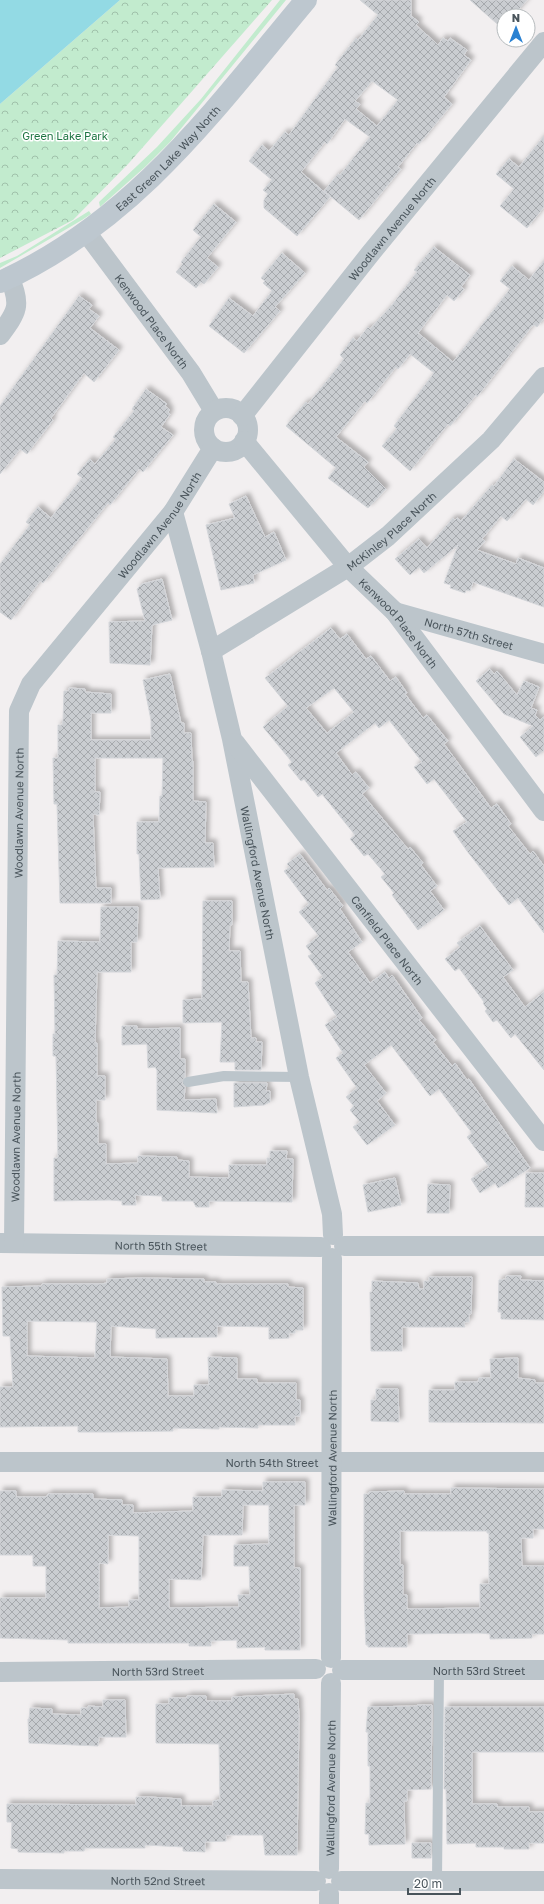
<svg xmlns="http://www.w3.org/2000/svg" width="544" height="1904" viewBox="0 0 544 1904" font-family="'Golos Text',sans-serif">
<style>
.grass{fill:#c2ebce}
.forest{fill:url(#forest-crowns)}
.water{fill:#93dae4}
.building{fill:url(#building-cross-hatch);stroke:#d4d6da;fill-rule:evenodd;filter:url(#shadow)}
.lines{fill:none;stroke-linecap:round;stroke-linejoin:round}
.lane{stroke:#bcc5cb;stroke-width:10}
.street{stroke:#bcc5cb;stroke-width:20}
.secondary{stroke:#bdc7cf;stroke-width:22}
.labels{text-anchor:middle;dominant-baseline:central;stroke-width:3;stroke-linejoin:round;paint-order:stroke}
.park-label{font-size:11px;fill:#1f7643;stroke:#fff}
.street-label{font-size:11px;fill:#49545b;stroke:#fff}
</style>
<defs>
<pattern id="forest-crowns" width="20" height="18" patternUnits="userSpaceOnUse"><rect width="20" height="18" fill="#c2ebce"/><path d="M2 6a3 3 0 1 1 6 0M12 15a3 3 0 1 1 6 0" fill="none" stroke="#a0c1aa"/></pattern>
<pattern id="building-cross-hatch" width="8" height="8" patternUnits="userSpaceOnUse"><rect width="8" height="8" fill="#cacdd1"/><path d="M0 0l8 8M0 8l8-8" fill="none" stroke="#a6a9ad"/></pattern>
<filter id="shadow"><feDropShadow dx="3.5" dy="-3.5" stdDeviation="2" flood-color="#0004"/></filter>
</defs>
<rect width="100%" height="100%" fill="#f2eff0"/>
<path class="grass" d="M 280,0 L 286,0 L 170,142 L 145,167 L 100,207 L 99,202 L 157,147 L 201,99 Z
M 89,211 L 91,214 L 82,220 L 0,268 L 0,263 L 17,256 Z"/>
<path class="forest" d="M 120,0 L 272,0 L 129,163 L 73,220 L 0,258 L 0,104 Z"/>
<path class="water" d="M 0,0 L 120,0 L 0,104 Z"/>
<path class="building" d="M 360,0 L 411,0 L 411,16 L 419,22 L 416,25 L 438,45 L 443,38 L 448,41 L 450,38 L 467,50 L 464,55 L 471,60 L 444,97 L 452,104 L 419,144 L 417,143 L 398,167 L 401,169 L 359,220 L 324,191 L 338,174 L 340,175 L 370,137 L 345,119 L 327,144 L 325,142 L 301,172 L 330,197 L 297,236 L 264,208 L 264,200 L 268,194 L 263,190 L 272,180 L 249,161 L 262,145 L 269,151 L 285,132 L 289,135 L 338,67 L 335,65 L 356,38 L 358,40 L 378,15 ZM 372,81 L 398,100 L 377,126 L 356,109 L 360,104 L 355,101 Z
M 470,0 L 527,0 L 513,16 L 504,16 L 504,30 Z
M 544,136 L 544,207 L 527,228 L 500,206 L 514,189 L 496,174 L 509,159 L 519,167 Z
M 214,204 L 236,222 L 207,258 L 218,267 L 204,284 L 201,282 L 196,288 L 176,272 L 183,264 L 181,262 L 201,237 L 193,230 Z
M 434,247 L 470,275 L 461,287 L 464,289 L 454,301 L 447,295 L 418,333 L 453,362 L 510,289 L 500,281 L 512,266 L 529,280 L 544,261 L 544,318 L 537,327 L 534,325 L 532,326 L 477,397 L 476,395 L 450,426 L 448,424 L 410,471 L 382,446 L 397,429 L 394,426 L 434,373 L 410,354 L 398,369 L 396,367 L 367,403 L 365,401 L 336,437 L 368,462 L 364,467 L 386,489 L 368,508 L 328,478 L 336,468 L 286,426 L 306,402 L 308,404 L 330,377 L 344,359 L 340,355 L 353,338 L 357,341 L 368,327 L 370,329 L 392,305 L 417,272 L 414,270 Z
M 282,253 L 305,273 L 275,307 L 280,311 L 244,353 L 209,326 L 229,298 L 253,316 L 272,291 L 263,283 L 265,281 L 261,278 Z
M 79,296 L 92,305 L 89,309 L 99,316 L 90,328 L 119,350 L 94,382 L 84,373 L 51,418 L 53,420 L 27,454 L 20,449 L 0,474 L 0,406 Z
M 146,389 L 167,404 L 165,406 L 170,410 L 168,412 L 170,414 L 161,427 L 173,435 L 143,472 L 139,469 L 110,505 L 108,503 L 43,583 L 40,581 L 11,620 L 0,612 L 0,564 L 30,525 L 26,522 L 38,507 L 51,518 L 82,478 L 77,474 L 90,459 L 95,464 L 116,439 L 113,437 L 134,411 L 132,409 Z
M 514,459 L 544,482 L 544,491 L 533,505 L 526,499 L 507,521 L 501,516 L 482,539 L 485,541 L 477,550 L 516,564 L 518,558 L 544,568 L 544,607 L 473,582 L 470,591 L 466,590 L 465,593 L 450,588 L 451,585 L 444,583 L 458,545 L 424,573 L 419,567 L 410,575 L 395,559 L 419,539 L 427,548 L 453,518 L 455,520 L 457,518 L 461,521 L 492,485 L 494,486 Z
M 246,496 L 265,537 L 274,532 L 286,560 L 253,575 L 254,583 L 221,590 L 206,525 L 235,518 L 229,504 Z
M 162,579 L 172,620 L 152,625 L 150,665 L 110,663 L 109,622 L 145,621 L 137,589 L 142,584 Z
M 331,628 L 340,639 L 347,634 L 366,659 L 371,656 L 390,681 L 396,677 L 407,693 L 405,694 L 423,718 L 427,715 L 448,741 L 444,744 L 491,808 L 497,804 L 511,824 L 508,826 L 530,854 L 533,851 L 544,866 L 544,933 L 518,898 L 509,905 L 467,851 L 453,831 L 467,822 L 434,779 L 427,784 L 414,767 L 422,762 L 389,720 L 379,728 L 375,723 L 336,753 L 352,775 L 356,772 L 369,788 L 362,794 L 408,849 L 410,847 L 423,863 L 421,865 L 437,886 L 430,891 L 444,910 L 418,930 L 392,895 L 394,893 L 381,877 L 385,874 L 368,854 L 364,856 L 350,839 L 355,835 L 322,794 L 318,797 L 304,779 L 301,781 L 288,765 L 292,762 L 263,727 L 288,706 L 265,678 ZM 334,688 L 354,712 L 327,733 L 306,708 Z
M 490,669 L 494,674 L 497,671 L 517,695 L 524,681 L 539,687 L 531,708 L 537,710 L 535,715 L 540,720 L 544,717 L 544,750 L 536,757 L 520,737 L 533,726 L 504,714 L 476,681 Z
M 170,674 L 181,723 L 184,723 L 184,733 L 191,733 L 192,761 L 193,761 L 193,801 L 206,802 L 205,843 L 213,843 L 214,867 L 158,868 L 160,899 L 141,900 L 139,854 L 137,854 L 137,822 L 159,822 L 160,796 L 162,796 L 163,758 L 95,758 L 95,792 L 100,792 L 99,815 L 93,814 L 96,888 L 111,888 L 111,903 L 60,903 L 57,804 L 54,804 L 53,758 L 58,758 L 58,725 L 62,725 L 63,720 L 64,691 L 69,691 L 69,688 L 85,689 L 85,692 L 111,694 L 111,713 L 91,713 L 91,740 L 151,740 L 151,720 L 143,680 Z
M 300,854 L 327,890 L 329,888 L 343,906 L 340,909 L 362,942 L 348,952 L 370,983 L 385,972 L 389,978 L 392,975 L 422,1018 L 419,1020 L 436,1040 L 433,1042 L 452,1066 L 455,1063 L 467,1080 L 469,1079 L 530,1168 L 498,1188 L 495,1183 L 480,1193 L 471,1179 L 489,1167 L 467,1137 L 472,1133 L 439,1089 L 430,1096 L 391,1045 L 364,1065 L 386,1093 L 377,1101 L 395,1125 L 367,1145 L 353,1127 L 360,1122 L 350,1110 L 354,1106 L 346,1097 L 357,1088 L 336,1058 L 343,1053 L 325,1025 L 337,1017 L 315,983 L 323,977 L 308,956 L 312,954 L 306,946 L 319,936 L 299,912 L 309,904 L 284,871 L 290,867 L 287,864 Z
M 203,901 L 232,901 L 232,925 L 230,925 L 229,951 L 240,951 L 241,982 L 248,982 L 251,1038 L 256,1038 L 256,1042 L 262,1042 L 261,1070 L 235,1070 L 235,1062 L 220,1062 L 222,1022 L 183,1023 L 183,1000 L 202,999 Z
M 101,907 L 138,907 L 137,942 L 131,942 L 131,972 L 97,972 L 95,1043 L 97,1043 L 97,1076 L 105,1076 L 105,1100 L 96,1100 L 96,1122 L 98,1123 L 98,1144 L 106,1144 L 106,1164 L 138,1163 L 138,1156 L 177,1157 L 177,1160 L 189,1161 L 189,1177 L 229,1178 L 229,1165 L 267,1165 L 267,1158 L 270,1158 L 270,1151 L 287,1151 L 286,1159 L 293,1159 L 292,1202 L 209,1201 L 209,1207 L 196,1207 L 193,1201 L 162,1201 L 162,1196 L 135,1195 L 136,1205 L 122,1205 L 122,1201 L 110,1200 L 54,1201 L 54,1158 L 58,1158 L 56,1056 L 53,1056 L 53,1034 L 55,1034 L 54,975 L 57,975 L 58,941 L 100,942 Z
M 480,926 L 513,970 L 503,977 L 525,1007 L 544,992 L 544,1070 L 515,1034 L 511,1038 L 497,1020 L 493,1022 L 485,1011 L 487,1009 L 483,1003 L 484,1002 L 459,968 L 455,971 L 445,959 L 460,947 L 457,943 Z
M 122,1026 L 137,1026 L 137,1029 L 180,1028 L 180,1059 L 185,1059 L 185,1077 L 182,1083 L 185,1087 L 184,1100 L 216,1099 L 217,1113 L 157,1110 L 157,1070 L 155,1067 L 148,1068 L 147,1044 L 122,1045 Z
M 234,1083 L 267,1083 L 266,1091 L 270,1091 L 270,1102 L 264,1105 L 234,1107 Z
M 526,1173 L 544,1173 L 544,1207 L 525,1207 Z
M 395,1178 L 401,1205 L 368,1212 L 363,1185 Z
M 428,1184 L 450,1185 L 449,1213 L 427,1213 Z
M 506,1276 L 521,1276 L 520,1280 L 544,1281 L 544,1320 L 501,1319 L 501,1312 L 498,1312 L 499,1280 L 506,1279 Z
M 429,1277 L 472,1277 L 471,1314 L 469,1314 L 469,1322 L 464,1322 L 465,1327 L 402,1327 L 402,1351 L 371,1351 L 370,1292 L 372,1292 L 372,1281 L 418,1283 L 419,1289 L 424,1289 L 424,1281 L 429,1281 Z
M 141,1278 L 204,1279 L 204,1282 L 216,1282 L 216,1284 L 288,1284 L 288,1287 L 303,1288 L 303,1330 L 295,1330 L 295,1333 L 289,1333 L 289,1338 L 269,1339 L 269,1327 L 217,1326 L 217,1337 L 156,1338 L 156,1329 L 111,1326 L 110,1357 L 167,1359 L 168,1396 L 194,1396 L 194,1385 L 209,1385 L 208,1357 L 237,1358 L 237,1379 L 257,1379 L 257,1383 L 296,1383 L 296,1400 L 300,1400 L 300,1416 L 295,1416 L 295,1425 L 258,1425 L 258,1428 L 219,1427 L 219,1429 L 173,1428 L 173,1431 L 112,1432 L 78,1432 L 78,1426 L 0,1427 L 0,1387 L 13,1387 L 10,1336 L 3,1336 L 2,1287 L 42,1286 L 42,1284 L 101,1284 L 107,1283 L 107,1279 ZM 27,1321 L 97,1322 L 95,1358 L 27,1356 Z
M 518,1358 L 518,1378 L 535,1380 L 535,1383 L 544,1383 L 544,1423 L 429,1422 L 429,1390 L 455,1390 L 455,1382 L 478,1382 L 479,1378 L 491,1378 L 490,1359 Z
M 376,1389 L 398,1389 L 399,1422 L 371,1421 L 371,1400 L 376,1400 Z
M 263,1482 L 305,1482 L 305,1505 L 294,1505 L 294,1568 L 300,1568 L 300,1650 L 265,1650 L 265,1647 L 237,1648 L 237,1640 L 211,1641 L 211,1646 L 189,1646 L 189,1643 L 68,1643 L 68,1640 L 0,1638 L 0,1598 L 46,1598 L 46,1566 L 33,1566 L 33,1555 L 0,1555 L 0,1491 L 16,1491 L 16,1497 L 44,1497 L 48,1496 L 48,1494 L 93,1494 L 93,1499 L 122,1500 L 122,1505 L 133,1505 L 133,1513 L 193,1511 L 193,1497 L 219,1497 L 222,1496 L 222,1490 L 263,1491 ZM 243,1505 L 269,1505 L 269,1544 L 234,1545 L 234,1566 L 249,1566 L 250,1595 L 238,1595 L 239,1607 L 169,1608 L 169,1579 L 201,1580 L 203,1535 L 242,1535 ZM 108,1535 L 139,1536 L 139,1600 L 129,1600 L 129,1607 L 99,1608 L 99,1563 L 108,1564 Z
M 451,1488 L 544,1489 L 544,1529 L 533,1529 L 533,1538 L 521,1538 L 522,1566 L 544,1566 L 544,1634 L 532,1634 L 532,1638 L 490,1639 L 490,1634 L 480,1633 L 407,1634 L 407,1647 L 368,1647 L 368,1645 L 366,1645 L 364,1596 L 364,1494 L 369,1494 L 369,1492 L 404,1491 L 404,1494 L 451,1494 ZM 400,1531 L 487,1531 L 487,1533 L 489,1533 L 489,1584 L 480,1584 L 480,1608 L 407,1609 L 407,1595 L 403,1595 L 403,1565 L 400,1565 Z
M 294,1694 L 294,1699 L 298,1699 L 299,1717 L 297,1855 L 265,1855 L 263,1835 L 226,1835 L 226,1841 L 205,1842 L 205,1852 L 183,1851 L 183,1847 L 145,1845 L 145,1848 L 85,1848 L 84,1851 L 64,1851 L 64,1853 L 18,1852 L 18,1849 L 11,1848 L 12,1822 L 7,1822 L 7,1804 L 136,1805 L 136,1797 L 149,1797 L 181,1799 L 181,1806 L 213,1806 L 213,1801 L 220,1800 L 219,1744 L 156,1743 L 156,1704 L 169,1704 L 169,1698 L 187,1698 L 187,1696 L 206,1696 L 206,1701 L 232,1701 L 232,1697 Z
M 103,1700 L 125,1700 L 126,1737 L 99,1737 L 98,1746 L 29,1743 L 28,1719 L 29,1719 L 30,1708 L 52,1709 L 52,1714 L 81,1715 L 81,1708 L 88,1708 L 88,1706 L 103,1707 Z
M 417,1705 L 432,1705 L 431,1789 L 407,1790 L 407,1801 L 404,1801 L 405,1844 L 369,1845 L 369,1834 L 365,1834 L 366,1803 L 370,1803 L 370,1766 L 368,1766 L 368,1732 L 366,1732 L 368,1707 L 417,1706 Z
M 445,1707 L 544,1707 L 544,1752 L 472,1752 L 472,1804 L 497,1804 L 497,1807 L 529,1807 L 529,1812 L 544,1812 L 544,1843 L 529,1843 L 529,1849 L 504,1849 L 504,1847 L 476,1847 L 476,1843 L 447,1844 L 446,1789 L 444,1789 Z
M 412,1843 L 431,1843 L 431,1858 L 412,1858 Z"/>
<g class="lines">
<path class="lane" d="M 188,1082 L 224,1076 L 299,1077
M 437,1881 L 439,1670"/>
<g class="street">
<path id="s1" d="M 86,232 L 191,373 L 214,411"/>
<path d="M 0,335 C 17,312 22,305 9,277"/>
<circle cx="226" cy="430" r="22"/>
<path id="s2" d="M 242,416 L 370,254 L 544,42"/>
<path id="s3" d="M 244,441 L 348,567 L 395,612 L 544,811"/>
<path id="s4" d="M 173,512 L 211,651 L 232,739 L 299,1077 L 332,1214 L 333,1235"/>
<path id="s5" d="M 395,612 L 544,654"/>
<path id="s6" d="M 211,651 L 348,567 L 388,536 L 491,440 L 544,377"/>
<path id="s7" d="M 235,743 L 544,1141"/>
<path id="s8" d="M 0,1243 L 321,1247"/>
<path id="s9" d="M 14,1243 L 19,711 L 31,684 L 173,512 L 213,448"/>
<path d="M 344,1246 L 544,1246"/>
<path id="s10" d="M 0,1462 L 544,1462"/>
<path id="s11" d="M 331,1658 L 332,1258"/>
<path id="s12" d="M 342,1670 L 544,1670"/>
<path id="s13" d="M 0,1672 L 316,1669"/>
<path id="s14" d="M 329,1869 L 331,1683"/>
<path id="s15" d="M 0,1879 L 316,1881"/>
<path d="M 341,1881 L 544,1881"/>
<path d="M 329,1904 L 329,1893"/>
</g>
<path class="secondary" id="s16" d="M 0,282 C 135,221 214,110 306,0"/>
</g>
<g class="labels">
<g class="park-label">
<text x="65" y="135">Green Lake Park</text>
</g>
<g class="street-label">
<text stroke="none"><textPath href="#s16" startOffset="210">East Green Lake Way North</textPath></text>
<text stroke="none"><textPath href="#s2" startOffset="240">Woodlawn Avenue North</textPath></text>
<text stroke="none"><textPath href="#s1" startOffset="111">Kenwood Place North</textPath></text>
<text stroke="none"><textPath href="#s9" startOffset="766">Woodlawn Avenue North</textPath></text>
<text stroke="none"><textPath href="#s6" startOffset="217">McKinley Place North</textPath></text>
<text stroke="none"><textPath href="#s3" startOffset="239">Kenwood Place North</textPath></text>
<text stroke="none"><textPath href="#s5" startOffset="77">North 57th Street</textPath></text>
<text stroke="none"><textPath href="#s9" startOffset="430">Woodlawn Avenue North</textPath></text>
<text stroke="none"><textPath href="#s4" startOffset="371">Wallingford Avenue North</textPath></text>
<text stroke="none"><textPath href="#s7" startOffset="249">Canfield Place North</textPath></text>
<text stroke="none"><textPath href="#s9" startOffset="106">Woodlawn Avenue North</textPath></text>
<text stroke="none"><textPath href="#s8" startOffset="161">North 55th Street</textPath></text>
<text stroke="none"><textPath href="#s11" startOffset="200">Wallingford Avenue North</textPath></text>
<text stroke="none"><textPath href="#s10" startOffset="272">North 54th Street</textPath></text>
<text stroke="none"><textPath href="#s12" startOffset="137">North 53rd Street</textPath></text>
<text stroke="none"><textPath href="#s13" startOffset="158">North 53rd Street</textPath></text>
<text stroke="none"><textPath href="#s14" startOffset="81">Wallingford Avenue North</textPath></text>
<text stroke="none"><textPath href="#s15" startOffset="158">North 52nd Street</textPath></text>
</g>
</g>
<g transform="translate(516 28)"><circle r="19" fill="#ffffff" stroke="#b6bbbd"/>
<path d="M0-3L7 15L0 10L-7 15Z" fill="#2981d2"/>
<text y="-6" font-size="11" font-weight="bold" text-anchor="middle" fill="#49545b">N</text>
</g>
<path d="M408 1888v6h52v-6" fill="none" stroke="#49545b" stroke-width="2"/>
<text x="414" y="1888" font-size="12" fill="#49545b" stroke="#ffffff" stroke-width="3" paint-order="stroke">20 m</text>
</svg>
